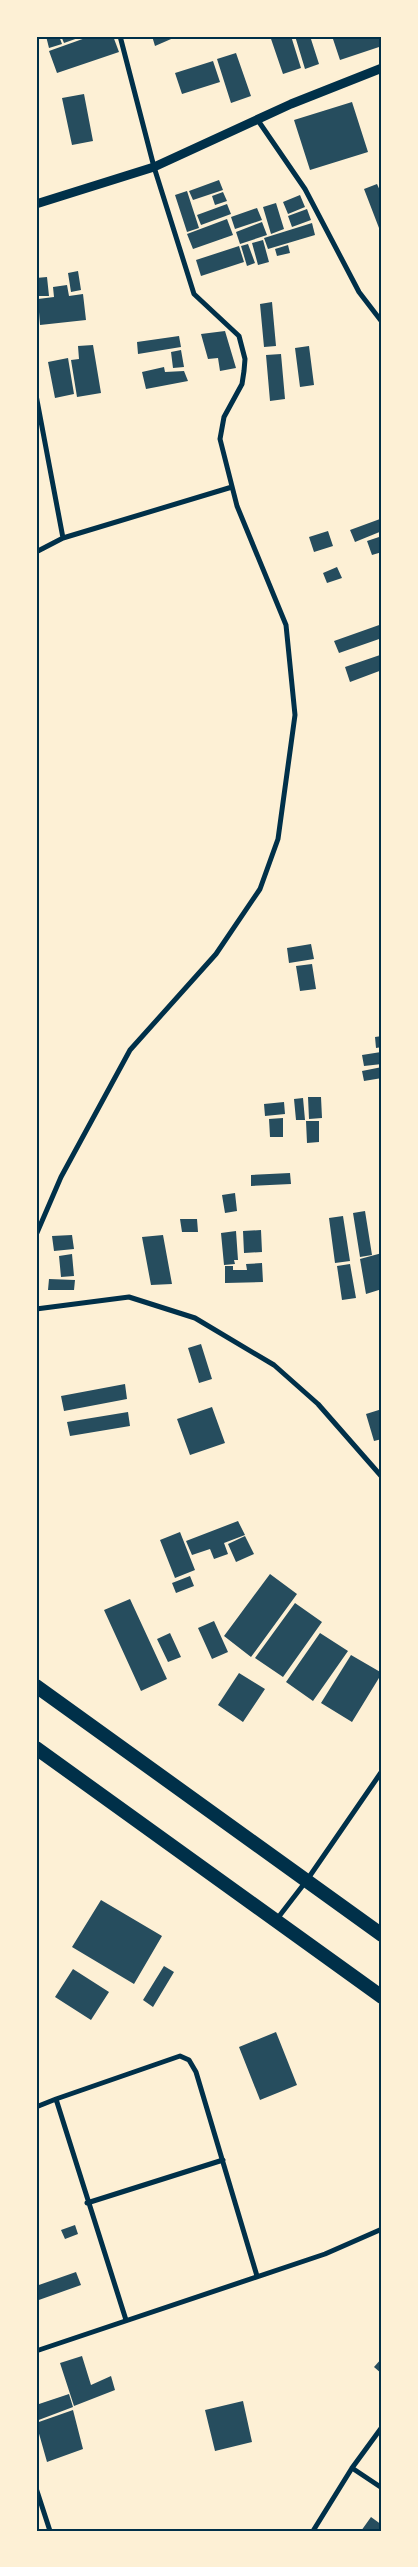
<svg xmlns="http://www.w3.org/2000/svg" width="418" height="2567" viewBox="0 0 418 2567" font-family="Roboto,sans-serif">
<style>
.building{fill:#264d5e}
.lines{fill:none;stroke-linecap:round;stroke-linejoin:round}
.minor{stroke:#003049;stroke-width:5}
.tertiary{stroke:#003049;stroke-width:9}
.trunk{stroke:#003049;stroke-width:14}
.neatline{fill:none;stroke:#003049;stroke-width:2}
</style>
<rect width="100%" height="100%" fill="#fdf0d5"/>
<path class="building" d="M 46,36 L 59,36 L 62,44 L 49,48 Z
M 61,36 L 81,36 L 81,37 L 64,43 Z
M 91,36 L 113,36 L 119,52 L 57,73 L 49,51 Z
M 152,36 L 178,36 L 155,46 Z
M 270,36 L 291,36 L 301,68 L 283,74 Z
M 295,36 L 310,36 L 319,64 L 305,69 Z
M 332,36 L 382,36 L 382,46 L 340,60 Z
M 236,53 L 251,96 L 231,103 L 217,59 Z
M 213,61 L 220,82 L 182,94 L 175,73 Z
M 84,94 L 93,141 L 72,145 L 62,98 Z
M 352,102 L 368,152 L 310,170 L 294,120 Z
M 219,180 L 223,190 L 193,200 L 189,191 Z
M 377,184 L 382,195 L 382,227 L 379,228 L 364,189 Z
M 187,191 L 199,228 L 187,232 L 175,195 Z
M 223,192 L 227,201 L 215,205 L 212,196 Z
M 300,195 L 305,207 L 288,214 L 283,202 Z
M 276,203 L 284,229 L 271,234 L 263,207 Z
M 227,204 L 231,214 L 201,225 L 197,215 Z
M 257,208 L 262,220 L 235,229 L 231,217 Z
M 307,209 L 311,220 L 292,227 L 288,216 Z
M 227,219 L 233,235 L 193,249 L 187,234 Z
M 262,222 L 267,235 L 240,244 L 236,232 Z
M 312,223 L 315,235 L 268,249 L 264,238 Z
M 263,240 L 269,262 L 258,265 L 252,243 Z
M 248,244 L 255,263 L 247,266 L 241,246 Z
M 288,245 L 290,253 L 277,256 L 275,249 Z
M 239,246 L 244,262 L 201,276 L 196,260 Z
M 78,271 L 81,290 L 71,292 L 68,273 Z
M 47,277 L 49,296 L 36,296 L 36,278 Z
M 67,285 L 69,296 L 83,294 L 86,320 L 40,325 L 38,299 L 54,297 L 53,287 Z
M 272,302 L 276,346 L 264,347 L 260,304 Z
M 225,331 L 236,368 L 220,371 L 218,358 L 208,359 L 201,334 Z
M 179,336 L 181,347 L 138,354 L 137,342 Z
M 93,345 L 101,393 L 77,397 L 71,360 L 79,359 L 78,346 Z
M 309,346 L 314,385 L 300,387 L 295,348 Z
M 181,350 L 184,367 L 173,368 L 171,352 Z
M 281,354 L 285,399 L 270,401 L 266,355 Z
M 68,358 L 74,394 L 55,398 L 48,362 Z
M 164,367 L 165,372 L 184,371 L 188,381 L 146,389 L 142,372 Z
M 380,519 L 382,531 L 355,542 L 350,530 Z
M 328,531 L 333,546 L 314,552 L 309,537 Z
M 382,536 L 382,552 L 372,555 L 367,541 Z
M 337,567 L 342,578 L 327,583 L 323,573 Z
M 382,624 L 382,638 L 339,653 L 334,641 Z
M 380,655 L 382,670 L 350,682 L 345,667 Z
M 311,944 L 314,959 L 289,963 L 287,948 Z
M 312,964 L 316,989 L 300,991 L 296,966 Z
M 382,1036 L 382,1047 L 376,1048 L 375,1037 Z
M 381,1052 L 382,1064 L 364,1066 L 362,1055 Z
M 382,1067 L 382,1078 L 364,1081 L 362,1071 Z
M 308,1097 L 321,1097 L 322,1118 L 309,1119 Z
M 303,1098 L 305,1120 L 296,1120 L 294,1099 Z
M 284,1102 L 285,1114 L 265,1116 L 264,1104 Z
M 283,1118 L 283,1137 L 270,1137 L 269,1119 Z
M 306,1121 L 319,1121 L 319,1142 L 307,1143 Z
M 290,1173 L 291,1184 L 251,1186 L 251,1175 Z
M 235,1193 L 237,1211 L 225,1213 L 222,1195 Z
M 365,1211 L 372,1255 L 360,1257 L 353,1213 Z
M 343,1216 L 350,1261 L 335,1263 L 329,1218 Z
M 180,1219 L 197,1219 L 198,1232 L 182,1232 Z
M 261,1230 L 262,1252 L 244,1253 L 243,1231 Z
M 236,1231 L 238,1260 L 234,1260 L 235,1264 L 224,1265 L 221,1233 Z
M 72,1235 L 74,1249 L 54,1251 L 52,1236 Z
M 163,1235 L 172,1284 L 151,1285 L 142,1237 Z
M 382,1253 L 382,1289 L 366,1294 L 360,1259 Z
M 72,1254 L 74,1276 L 61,1277 L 59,1256 Z
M 262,1263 L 263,1282 L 225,1283 L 225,1266 L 233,1266 L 233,1270 L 247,1270 L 246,1264 Z
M 350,1264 L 356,1298 L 342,1300 L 337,1266 Z
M 49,1279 L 75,1280 L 74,1290 L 48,1290 Z
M 201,1344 L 212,1379 L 199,1383 L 188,1348 Z
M 125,1384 L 127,1399 L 64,1411 L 61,1396 Z
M 212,1407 L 225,1443 L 190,1455 L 177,1419 Z
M 382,1409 L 382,1439 L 374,1441 L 366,1414 Z
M 128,1412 L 130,1426 L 70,1436 L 67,1422 Z
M 238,1521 L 245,1535 L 224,1543 L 228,1554 L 214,1559 L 210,1549 L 192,1555 L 186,1541 Z
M 180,1532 L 195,1570 L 175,1578 L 160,1540 Z
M 245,1536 L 254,1554 L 236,1562 L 228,1544 Z
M 270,1574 L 297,1594 L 251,1657 L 224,1636 Z
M 190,1576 L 194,1586 L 176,1593 L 172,1583 Z
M 130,1599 L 167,1679 L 141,1691 L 104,1610 Z
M 295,1603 L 322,1622 L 283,1677 L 255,1658 Z
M 214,1621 L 228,1652 L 212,1659 L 198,1628 Z
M 170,1633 L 181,1657 L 168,1662 L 157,1639 Z
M 320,1633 L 348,1651 L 313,1701 L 286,1682 Z
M 351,1655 L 382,1673 L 352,1722 L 321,1703 Z
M 239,1673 L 265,1689 L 243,1722 L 218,1705 Z
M 101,1900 L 162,1936 L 134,1984 L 72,1947 Z
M 164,1966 L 174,1972 L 153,2007 L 143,2000 Z
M 73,1969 L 109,1992 L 91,2020 L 55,1997 Z
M 276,2032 L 297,2085 L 260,2100 L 239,2047 Z
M 75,2225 L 78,2234 L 65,2239 L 61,2230 Z
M 76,2272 L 81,2285 L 36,2301 L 36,2286 Z
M 82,2356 L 91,2385 L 111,2376 L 115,2390 L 74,2406 L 60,2363 Z
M 382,2358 L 382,2374 L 374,2367 Z
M 69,2394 L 73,2407 L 36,2421 L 36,2405 Z
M 243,2401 L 252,2442 L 215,2451 L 205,2410 Z
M 73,2410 L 83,2449 L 47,2462 L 36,2423 Z
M 371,2517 L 382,2525 L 382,2531 L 361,2531 Z"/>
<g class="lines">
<path class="minor" d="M 257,119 L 305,189 L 359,292 L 382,322
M 36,395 L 63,538
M 36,552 L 63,538 L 232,487
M 36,1235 L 61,1177 L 130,1050 L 216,954 L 260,889 L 278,839 L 295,715 L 286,625 L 237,506 L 220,439 L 224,417 L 242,384 L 244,371 L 245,359 L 239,336 L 194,294 L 154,167 L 120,36
M 36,1309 L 129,1297 L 195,1318 L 274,1365 L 318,1404 L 382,1477
M 277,1919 L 307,1880 L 382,1771
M 36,2107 L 56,2099
M 87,2203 L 223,2160
M 126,2320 L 56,2099 L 180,2056 L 189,2060 L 196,2072 L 257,2276
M 36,2351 L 325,2254 L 382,2229
M 352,2468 L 382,2488
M 36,2488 L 50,2531
M 313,2531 L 352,2468 L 382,2427"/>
<path class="tertiary" d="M 36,204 L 154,167 L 291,104 L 382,68"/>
<path class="trunk" d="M 36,1686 L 382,1935
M 36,1748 L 382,1997"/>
</g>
<rect width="418" height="2567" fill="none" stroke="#fdf0d5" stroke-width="75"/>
<rect x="38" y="38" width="342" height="2492" class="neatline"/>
</svg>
